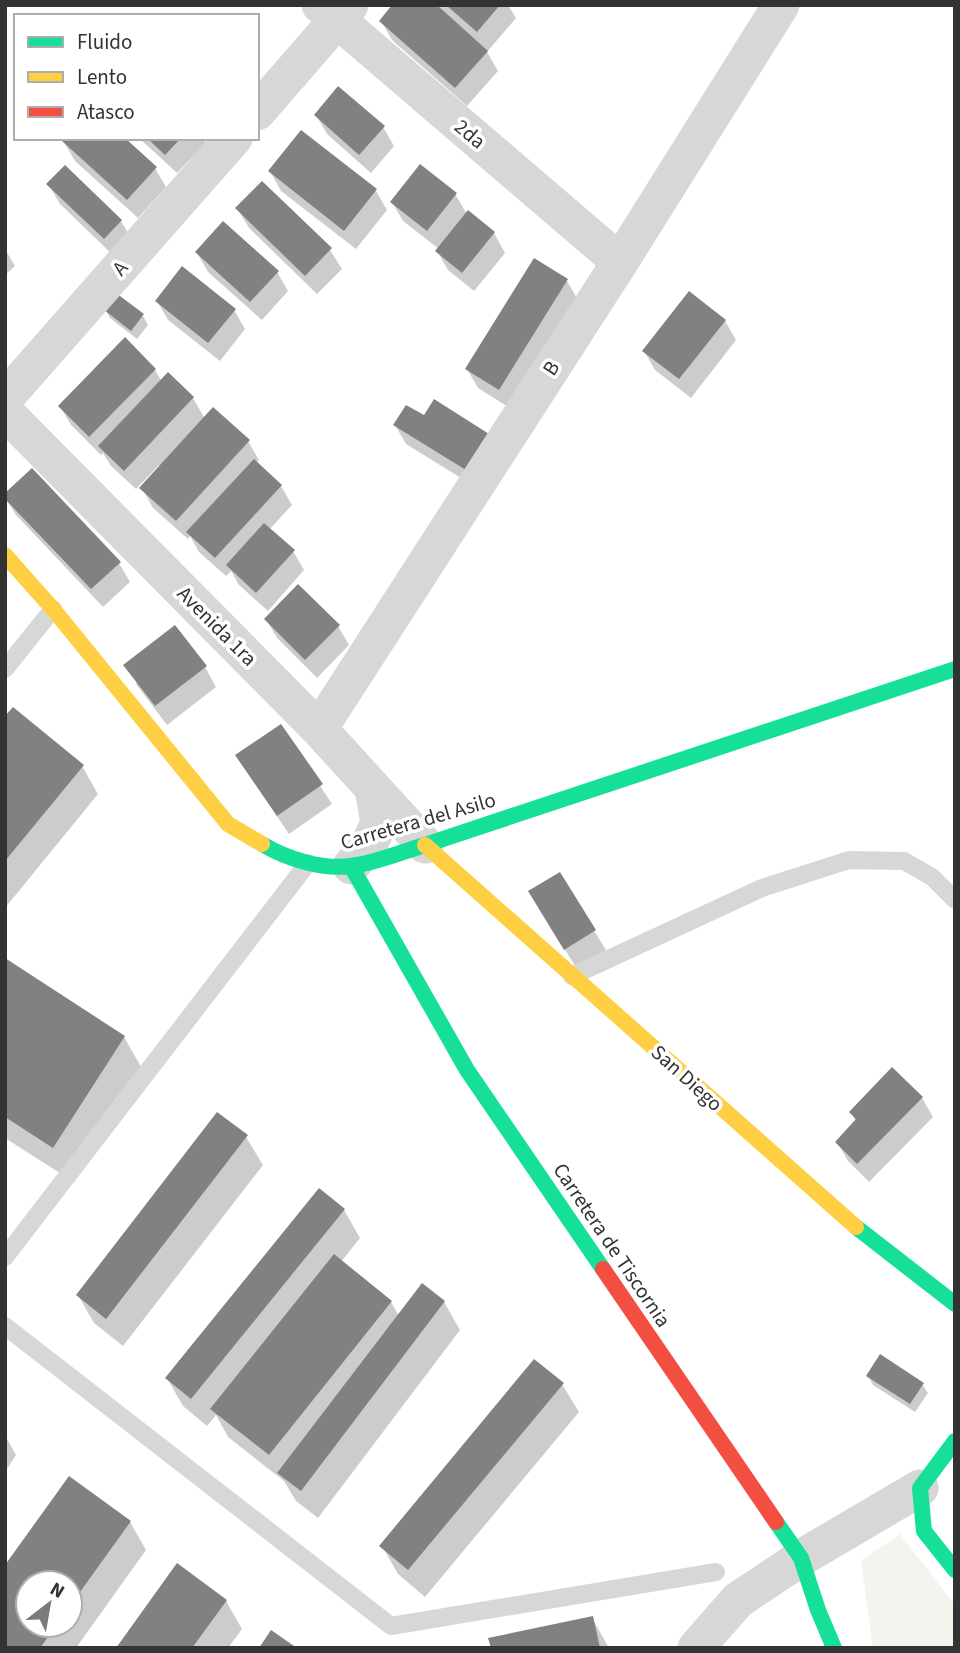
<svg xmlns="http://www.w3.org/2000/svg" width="960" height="1653" viewBox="0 0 960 1653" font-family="'Source Sans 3',sans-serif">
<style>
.green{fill:#f1f5ed}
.shadow{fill:#0003;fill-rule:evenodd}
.building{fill:#818181}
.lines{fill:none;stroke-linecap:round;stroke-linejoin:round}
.lane{stroke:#d7d7d7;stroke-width:18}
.street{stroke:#d7d7d7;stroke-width:37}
.fast{stroke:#16e098;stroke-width:16}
.slow{stroke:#ffcf43;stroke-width:16}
.jam{stroke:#f24e42;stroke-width:16}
.labels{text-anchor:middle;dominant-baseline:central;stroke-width:7;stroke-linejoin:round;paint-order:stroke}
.street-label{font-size:21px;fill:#333;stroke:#fff}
</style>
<rect width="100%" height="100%" fill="#fff"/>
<path class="green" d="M 900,1534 L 955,1605 L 955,1648 L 873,1648 L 861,1561 Z"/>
<path class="shadow" d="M 439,5 L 508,5 L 516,18 L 487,52 L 498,71 L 467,106 L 392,40 L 381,21 L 443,12 Z
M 316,115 L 383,127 L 394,146 L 371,173 L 327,134 Z
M 301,132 L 376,191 L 387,210 L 356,249 L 281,191 L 270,171 Z
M 139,138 L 203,138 L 206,143 L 177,173 Z
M 64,142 L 155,168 L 166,187 L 138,218 L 75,161 Z
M 49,185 L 121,221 L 132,240 L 115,257 L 60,204 Z
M 455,194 L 467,214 L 494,233 L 505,253 L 474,291 L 448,270 L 437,251 L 439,249 L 403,221 L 392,202 Z
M 237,208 L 330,250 L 342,269 L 317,294 L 249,228 Z
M 5,249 L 15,266 L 5,275 Z
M 197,253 L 277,272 L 288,291 L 262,320 L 208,272 Z
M 567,281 L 578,300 L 510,408 L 478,388 L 467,369 Z
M 157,301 L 234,310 L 245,329 L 220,361 L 168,320 Z
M 105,309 L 143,316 L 148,325 L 137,339 L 110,318 Z
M 725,321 L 736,340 L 691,398 L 655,370 L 644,351 Z
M 155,370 L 162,382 L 168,375 L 193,398 L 205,419 L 248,441 L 259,460 L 256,463 L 281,486 L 292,505 L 269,530 L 293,551 L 304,570 L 268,611 L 239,585 L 231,571 L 226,576 L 199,552 L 190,536 L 188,539 L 153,508 L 142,488 L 161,467 L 159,465 L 136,489 L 111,466 L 103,453 L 101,455 L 71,425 L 60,406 Z
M 435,401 L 477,488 L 406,444 L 395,425 L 424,418 Z
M 5,497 L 119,563 L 130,582 L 103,607 L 16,515 Z
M 266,619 L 338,626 L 349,645 L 317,678 L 277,638 Z
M 175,627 L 205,667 L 216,687 L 167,725 L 136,684 Z
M 5,719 L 82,766 L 98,794 L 5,908 Z
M 281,726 L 332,804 L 289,834 L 249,775 Z
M 559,874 L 606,950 L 577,969 L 541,911 Z
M 5,960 L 124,1037 L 144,1072 L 74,1182 L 5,1138 Z
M 922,1098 L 933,1117 L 869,1182 L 848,1161 L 837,1142 L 856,1122 L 851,1112 Z
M 246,1137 L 263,1165 L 123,1346 L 94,1323 L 78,1295 Z
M 344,1210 L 360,1238 L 341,1262 L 391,1302 L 399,1316 L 444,1302 L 460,1330 L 318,1518 L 296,1501 L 284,1481 L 228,1437 L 216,1415 L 207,1426 L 183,1406 L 167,1378 Z
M 868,1376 L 922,1384 L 928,1393 L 915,1412 L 873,1385 Z
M 562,1384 L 579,1412 L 425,1597 L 398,1574 L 382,1546 Z
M 5,1435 L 16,1455 L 5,1472 Z
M 130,1522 L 146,1550 L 76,1648 L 5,1648 L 5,1568 ZM 28,1583 L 70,1583 L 70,1625 L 28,1625 Z
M 226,1601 L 242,1629 L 228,1648 L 118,1648 Z
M 592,1618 L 609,1648 L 492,1648 Z"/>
<path class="building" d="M 392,5 L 437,5 L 488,51 L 455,88 L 379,21 Z
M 446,5 L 500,5 L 477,32 Z
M 338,86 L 385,126 L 359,155 L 314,115 Z
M 301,130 L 377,189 L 344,231 L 268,171 Z
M 65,138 L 125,138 L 157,167 L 127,200 L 62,141 Z
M 147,138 L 181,138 L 165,155 Z
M 420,164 L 457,193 L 427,231 L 390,202 Z
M 65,165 L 122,220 L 104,239 L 46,184 Z
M 262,181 L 332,248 L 305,276 L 235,208 Z
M 468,210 L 495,232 L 462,273 L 435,251 Z
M 223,221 L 279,271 L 250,302 L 195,252 Z
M 534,258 L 568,279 L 499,390 L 465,369 Z
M 182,266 L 236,309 L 208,343 L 155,301 Z
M 689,291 L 726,320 L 679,379 L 642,351 Z
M 116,293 L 144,314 L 131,331 L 103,309 Z
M 125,337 L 156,369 L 89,437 L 58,406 Z
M 168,372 L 194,397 L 124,471 L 98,446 Z
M 434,399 L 489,434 L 466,470 L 393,425 L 406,405 L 424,415 Z
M 213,407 L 250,440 L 176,521 L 139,488 Z
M 254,459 L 282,485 L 215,558 L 186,532 Z
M 32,468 L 121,562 L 91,589 L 5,499 L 5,493 Z
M 264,523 L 295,550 L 256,593 L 226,565 Z
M 298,584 L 340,625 L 305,660 L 264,619 Z
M 175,625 L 207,666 L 155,706 L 123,665 Z
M 13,707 L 84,765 L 5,861 L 5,716 Z
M 281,724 L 323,784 L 277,816 L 235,755 Z
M 560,872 L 596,930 L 564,950 L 528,891 Z
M 5,958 L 125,1036 L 53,1148 L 5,1117 Z
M 892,1067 L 923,1097 L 857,1164 L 835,1142 L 856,1119 L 849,1112 Z
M 217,1112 L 248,1135 L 106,1319 L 76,1295 Z
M 319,1188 L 345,1209 L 191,1399 L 165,1378 Z
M 334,1254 L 392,1301 L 269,1455 L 210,1409 Z
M 422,1283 L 445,1301 L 301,1491 L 277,1473 Z
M 880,1354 L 924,1383 L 910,1404 L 866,1376 Z
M 534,1359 L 564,1383 L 408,1570 L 379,1546 Z
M 69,1476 L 131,1521 L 70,1606 L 70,1583 L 28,1583 L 28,1625 L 57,1625 L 40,1648 L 5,1648 L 5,1565 Z
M 177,1563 L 227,1600 L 192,1648 L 116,1648 Z
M 593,1616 L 600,1648 L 491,1648 L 488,1638 Z
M 271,1630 L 297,1648 L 259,1648 Z"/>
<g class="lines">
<path class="lane" d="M 5,669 L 53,609
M 572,976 L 762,888 L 849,860 L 904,861 L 932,877 L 955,900
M 5,1257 L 308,863
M 5,1326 L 391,1626 L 716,1572"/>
<path class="street" d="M 320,5 L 620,262
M 257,112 L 350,5
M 5,398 L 234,138
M 5,412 L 319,729 L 425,845
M 319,729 L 620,262 L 781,5
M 351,866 L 368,847 L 379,823 L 373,789
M 696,1648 L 738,1600 L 801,1558 L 920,1488"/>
<path class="fast" d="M 262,844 C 287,859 322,870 351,866 C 376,863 401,852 425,845 L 955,669
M 351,866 L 467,1070 L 603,1269
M 856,1227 L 955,1304
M 955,1441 L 920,1488 L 924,1531 L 955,1570
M 776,1522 L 801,1558 L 818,1610 L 834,1648"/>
<path class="slow" d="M 5,555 L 53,609 L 228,824 L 262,844
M 425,845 L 856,1227"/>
<path class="jam" d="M 603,1269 L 776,1522"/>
</g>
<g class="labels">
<g class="street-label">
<text transform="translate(470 134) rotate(40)">2da</text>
<text transform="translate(120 268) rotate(-49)">A</text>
<text transform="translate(551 368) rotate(-57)">B</text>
<text transform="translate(217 626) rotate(45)">Avenida 1ra</text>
<text transform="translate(418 821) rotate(-16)">Carretera del Asilo</text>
<text transform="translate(687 1078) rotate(42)">San Diego</text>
<text transform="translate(612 1245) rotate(56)">Carretera de Tiscornia</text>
</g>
</g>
<rect width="960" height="1653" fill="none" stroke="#333333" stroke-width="14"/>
<rect x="14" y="14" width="245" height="126" fill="#ffffff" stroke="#adadad" stroke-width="2"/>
<rect x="28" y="37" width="35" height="10" fill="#16e098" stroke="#adadad" stroke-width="2"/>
<text x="77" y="49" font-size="21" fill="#333333">Fluido</text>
<rect x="28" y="72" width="35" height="10" fill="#ffcf43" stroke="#adadad" stroke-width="2"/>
<text x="77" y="84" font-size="21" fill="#333333">Lento</text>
<rect x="28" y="107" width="35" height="10" fill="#f24e42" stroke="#adadad" stroke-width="2"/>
<text x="77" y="119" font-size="21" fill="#333333">Atasco</text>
<g transform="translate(49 1604) rotate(31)"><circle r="33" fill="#ffffff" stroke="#adadad" stroke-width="2"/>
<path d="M0-5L12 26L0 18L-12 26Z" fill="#7a7a7a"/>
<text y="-10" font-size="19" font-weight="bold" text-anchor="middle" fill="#333333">N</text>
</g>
</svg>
